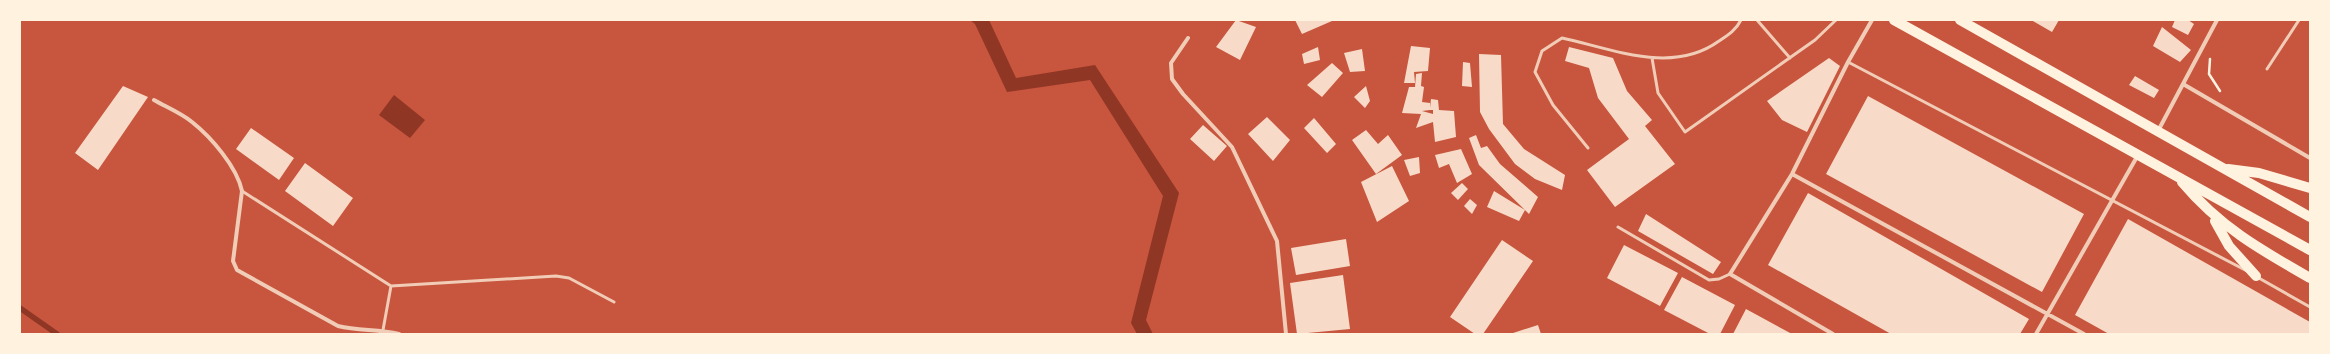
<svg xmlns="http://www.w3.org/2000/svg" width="2330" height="354" viewBox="0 0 2330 354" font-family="Spectral,serif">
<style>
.water{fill:#8f3625}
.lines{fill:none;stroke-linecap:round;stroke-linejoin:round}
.stream{stroke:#8f3625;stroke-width:5.5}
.building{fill:#f7dbc8;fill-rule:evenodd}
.path{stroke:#fff3e0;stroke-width:2.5}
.service{stroke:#f1ccb7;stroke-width:3}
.minor{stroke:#f1ccb7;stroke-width:4}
.primary{stroke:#fff3e0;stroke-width:10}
</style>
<rect width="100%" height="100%" fill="#c8553d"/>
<path class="water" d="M 970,20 L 989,20 L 1016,78 L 1095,65 L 1179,193 L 1146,320 L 1153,334 L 1137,334 L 1131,323 L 1163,196 L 1090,80 L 1007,92 L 975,24 Z
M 394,95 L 425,120 L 410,138 L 379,115 Z"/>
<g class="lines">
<path class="stream" d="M 20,308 L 57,334"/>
</g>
<path class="building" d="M 1236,20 L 1256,27 L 1240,60 L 1216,47 Z
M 1295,20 L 1331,20 L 1332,21 L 1302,34 Z
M 2031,20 L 2059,20 L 2052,32 Z
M 2175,20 L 2188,20 L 2194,24 L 2188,35 L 2172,27 Z
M 2162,27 L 2191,50 L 2180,62 L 2153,46 Z
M 1411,46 L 1430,48 L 1428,71 L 1414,72 L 1415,83 L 1404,83 Z
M 1318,47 L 1320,60 L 1304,64 L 1302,54 Z
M 1569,47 L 1613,58 L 1627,91 L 1652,120 L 1645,126 L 1675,164 L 1615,207 L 1587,170 L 1629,139 L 1598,98 L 1589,68 L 1565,61 Z
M 1362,49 L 1365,71 L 1350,72 L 1344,53 Z
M 1479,54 L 1501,55 L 1503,124 L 1524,149 L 1565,175 L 1562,190 L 1535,179 L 1515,164 L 1489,129 L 1480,112 Z
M 1829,58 L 1840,66 L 1807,132 L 1782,120 L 1767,101 Z
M 1463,62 L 1470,63 L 1472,87 L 1462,86 Z
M 1332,63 L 1343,73 L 1322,97 L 1307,85 Z
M 1422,73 L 1421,86 L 1424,87 L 1422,102 L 1430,103 L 1430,108 L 1431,99 L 1438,100 L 1439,110 L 1454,111 L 1456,137 L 1435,142 L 1433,122 L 1416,128 L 1421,114 L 1402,113 L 1409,87 L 1415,87 L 1416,74 ZM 1430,110 L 1433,110 L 1433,114 L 1422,111 Z
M 2135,76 L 2159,90 L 2154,98 L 2129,85 Z
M 123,86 L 148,97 L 98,170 L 75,153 Z
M 1366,86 L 1370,101 L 1365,108 L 1354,97 Z
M 1868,96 L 2084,214 L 2042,292 L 1826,174 Z
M 1267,117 L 1290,140 L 1273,161 L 1248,134 Z
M 1314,118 L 1336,144 L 1327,153 L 1304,128 Z
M 1203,125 L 1227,146 L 1214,161 L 1190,139 Z
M 251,128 L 294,158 L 279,180 L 236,149 Z
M 1366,130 L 1378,144 L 1388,135 L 1402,155 L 1376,174 L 1352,140 Z
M 1476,135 L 1481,148 L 1487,146 L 1500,164 L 1538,197 L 1529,214 L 1479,165 L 1469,138 Z
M 1461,149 L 1472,174 L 1457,183 L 1449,164 L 1439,168 L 1435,155 Z
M 1419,157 L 1420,173 L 1410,176 L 1404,160 Z
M 305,163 L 353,198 L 333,226 L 285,191 Z
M 1392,166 L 1409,201 L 1377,222 L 1361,182 Z
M 1462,183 L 1468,189 L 1458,200 L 1451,193 Z
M 1494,191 L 1525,210 L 1519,221 L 1487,207 Z
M 1808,193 L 2029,319 L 2020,334 L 1891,334 L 1768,265 Z
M 1470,199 L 1477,205 L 1472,214 L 1464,206 Z
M 1646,214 L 1721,262 L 1713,274 L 1638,231 Z
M 2128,219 L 2310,322 L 2309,334 L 2109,334 L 2075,315 Z
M 1346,239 L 1350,266 L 1296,275 L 1291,248 Z
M 1502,240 L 1533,261 L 1483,334 L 1475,334 L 1450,317 Z
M 1624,245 L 1678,273 L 1660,306 L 1607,278 Z
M 1343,275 L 1350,329 L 1297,334 L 1290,283 Z
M 1682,277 L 1735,305 L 1720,334 L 1710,334 L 1664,310 Z
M 1746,309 L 1792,334 L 1733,334 Z
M 1538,325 L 1541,334 L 1510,334 Z"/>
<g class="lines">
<path class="path" d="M 2210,59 L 2209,74 L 2220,91"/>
<path class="service" d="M 1757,20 L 1790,58
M 1652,58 L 1658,93 L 1685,132 L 1815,40 L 1836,20
M 1848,62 L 2247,271
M 2267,69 L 2299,20
M 1588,148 L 1553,105 L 1535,72 L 1542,51 L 1562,38 C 1613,49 1672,75 1719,41 C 1728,35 1736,30 1741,20
M 242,191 L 391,286 L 556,276 L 569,278 L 614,302
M 1618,227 L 1709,280 L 1719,279 L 1730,274
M 2257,277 L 2310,307
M 383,330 L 391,286"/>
<path class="minor" d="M 1188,38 L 1171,63 L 1172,79 L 1183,94 L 1232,147 L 1277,241 L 1286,334
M 2183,84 L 2310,158
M 154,100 C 166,107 181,113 192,122 C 211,137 237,167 242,191 L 233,261 L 237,270 L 338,326 C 359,331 378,329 399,334
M 2158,131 L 2217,20
M 1792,174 L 2084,334
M 1833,334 L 1730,274 L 1792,174 L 1848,62 L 1872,20
M 2036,334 L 2138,155"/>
<path class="primary" d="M 1894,20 L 2310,250
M 1960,20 L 2310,217
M 2228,169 L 2259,173 L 2310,188
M 2182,182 C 2220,227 2259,249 2310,278
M 2215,221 L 2229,246 L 2256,276"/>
</g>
<rect width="2330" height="354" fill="none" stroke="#fff3e0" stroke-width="42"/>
</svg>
